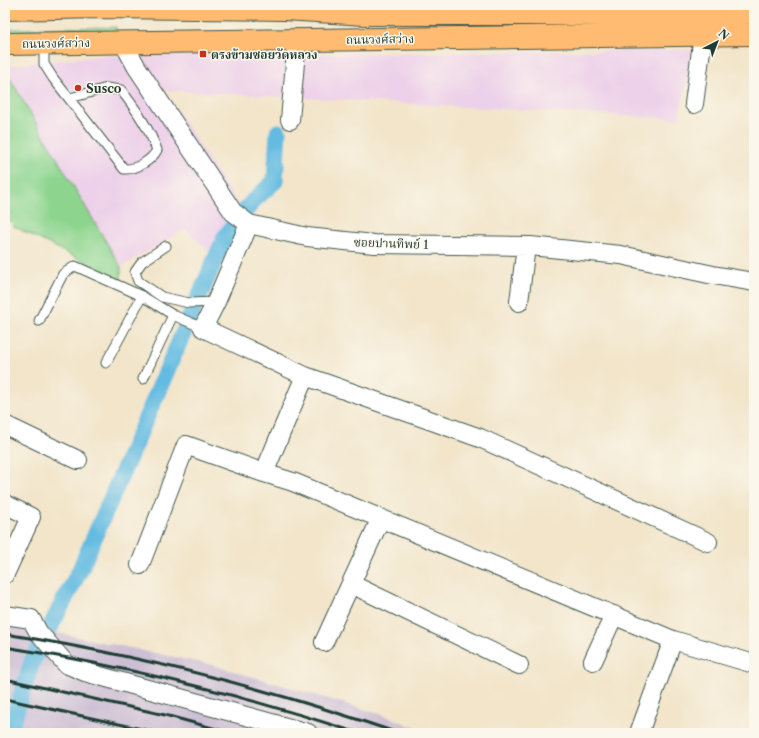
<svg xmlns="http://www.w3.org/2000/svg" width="759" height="738" viewBox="0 0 759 738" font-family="'Libre Caslon Text','Noto Serif Thai',serif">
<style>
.built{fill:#edd0e9}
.industrial{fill:#ccbed4}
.green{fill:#8dd58f;stroke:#568962}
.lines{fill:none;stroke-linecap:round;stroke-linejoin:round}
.canal{stroke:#64bbe1;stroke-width:17}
.service-casing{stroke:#3f564a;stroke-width:11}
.minor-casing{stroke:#3f564a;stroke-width:20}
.primary-casing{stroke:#3f564a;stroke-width:24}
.service{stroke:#fff;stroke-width:9}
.minor{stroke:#fff;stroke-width:18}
.primary{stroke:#ffbb71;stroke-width:22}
.rail{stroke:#1f3d34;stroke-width:3}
.poi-dot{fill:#c8321e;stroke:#fbf7ec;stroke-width:1.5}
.labels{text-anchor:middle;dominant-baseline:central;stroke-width:3;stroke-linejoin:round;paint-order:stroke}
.street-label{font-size:12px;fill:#1f3d34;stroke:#fbf7ec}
.poi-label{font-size:12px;font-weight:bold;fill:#1f3d34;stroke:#fbf7ec;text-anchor:start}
</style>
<rect width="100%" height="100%" fill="#fbf7ec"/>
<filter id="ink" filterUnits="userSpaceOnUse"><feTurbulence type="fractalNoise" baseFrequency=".025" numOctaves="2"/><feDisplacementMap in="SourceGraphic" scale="8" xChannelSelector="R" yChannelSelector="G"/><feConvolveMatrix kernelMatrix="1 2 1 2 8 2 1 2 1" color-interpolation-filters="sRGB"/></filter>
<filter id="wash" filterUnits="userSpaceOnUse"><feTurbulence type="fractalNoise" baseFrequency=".012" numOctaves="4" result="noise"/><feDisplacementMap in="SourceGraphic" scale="16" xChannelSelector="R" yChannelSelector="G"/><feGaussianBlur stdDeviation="0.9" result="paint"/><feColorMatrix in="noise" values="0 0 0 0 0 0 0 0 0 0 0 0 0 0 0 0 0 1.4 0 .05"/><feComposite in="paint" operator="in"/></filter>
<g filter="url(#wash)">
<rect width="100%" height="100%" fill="#f2e5ca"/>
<path class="built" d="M 693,50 L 679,119 L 164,90 L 238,204 L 254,210 L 234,236 L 222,263 L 185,229 L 121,267 L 5,70 L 5,66 L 99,56 Z"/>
<path class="industrial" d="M 5,622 L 212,665 L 380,714 L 430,733 L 24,733 L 5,728 Z"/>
<path class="green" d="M 116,27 L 116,30 L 112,32 L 5,34 L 5,29 Z
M 5,70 L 121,267 L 121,280 L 13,226 L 5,213 Z"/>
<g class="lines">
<path class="canal" d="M 9,733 L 32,662 L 80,570 L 225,237 L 253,201 L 275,181 L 278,132"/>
</g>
</g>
<g filter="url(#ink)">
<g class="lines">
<g class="service-casing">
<path id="service" d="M 44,44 L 44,64 L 53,78 L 124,169 C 136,170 152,160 157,150 C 149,128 136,109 121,90 L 107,88 L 70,98
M 166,246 L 142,262 L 135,272 L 138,281 L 162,297 L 189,303 L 216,302
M 39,321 L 63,274 L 75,266 L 142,296 L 173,315 L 203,328
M 106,363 L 142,296
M 143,379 L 173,315"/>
</g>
<g class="minor-casing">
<path id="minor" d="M 123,42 L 136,66 L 233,212 L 249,224 L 307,237 L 374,244 L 530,246 L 621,255 L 713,275 L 754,282
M 694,104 L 703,35
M 290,120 L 297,40
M 249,224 L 216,302 L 203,328 L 305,376 L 480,438 L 708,542
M 519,302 L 526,246
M 5,425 L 78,460
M 264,473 L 305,376
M 5,504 L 31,517 L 5,574
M 140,565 L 186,445 L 264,473 L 293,482 L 673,640 L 754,664
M 351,584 L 519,665
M 5,615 L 31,619 L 39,633 L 66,664 L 85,672 L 308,733
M 324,642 L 381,518
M 593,661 L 614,615
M 639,733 L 673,640"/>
</g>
<g class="primary-casing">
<path id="primary" d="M 5,9 L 104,7 L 285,9 L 365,14 L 660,14 L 754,12
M 5,44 L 754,34"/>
</g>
<use href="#service" class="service"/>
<use href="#minor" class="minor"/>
<use href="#primary" class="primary"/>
<path class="rail" d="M 5,634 C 139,655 270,689 398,733
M 5,647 C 125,666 243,695 358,733
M 5,679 L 165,715 L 231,733
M 5,699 L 160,733"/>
</g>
</g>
<g class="poi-dot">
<rect x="199" y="50" width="8" height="8" rx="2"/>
<circle cx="78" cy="88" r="4"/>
</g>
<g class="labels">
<g class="street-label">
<text transform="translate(380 39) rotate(-1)">ถนนวงศ์สว่าง</text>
<text transform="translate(56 43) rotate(-1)">ถนนวงศ์สว่าง</text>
<text transform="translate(391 243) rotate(2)">ซอยปานทิพย์ 1</text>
</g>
<g class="poi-label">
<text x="211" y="54">ตรงข้ามซอยวัดหลวง</text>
<text x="86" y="88">Susco</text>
</g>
</g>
<rect width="759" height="738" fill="none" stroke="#fbf7ec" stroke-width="20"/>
<g transform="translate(717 42) rotate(42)" stroke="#fbf7ec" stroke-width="3" paint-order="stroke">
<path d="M0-3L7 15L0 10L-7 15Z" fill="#1f3d34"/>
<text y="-6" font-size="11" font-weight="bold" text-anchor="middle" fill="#1f3d34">N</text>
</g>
</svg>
